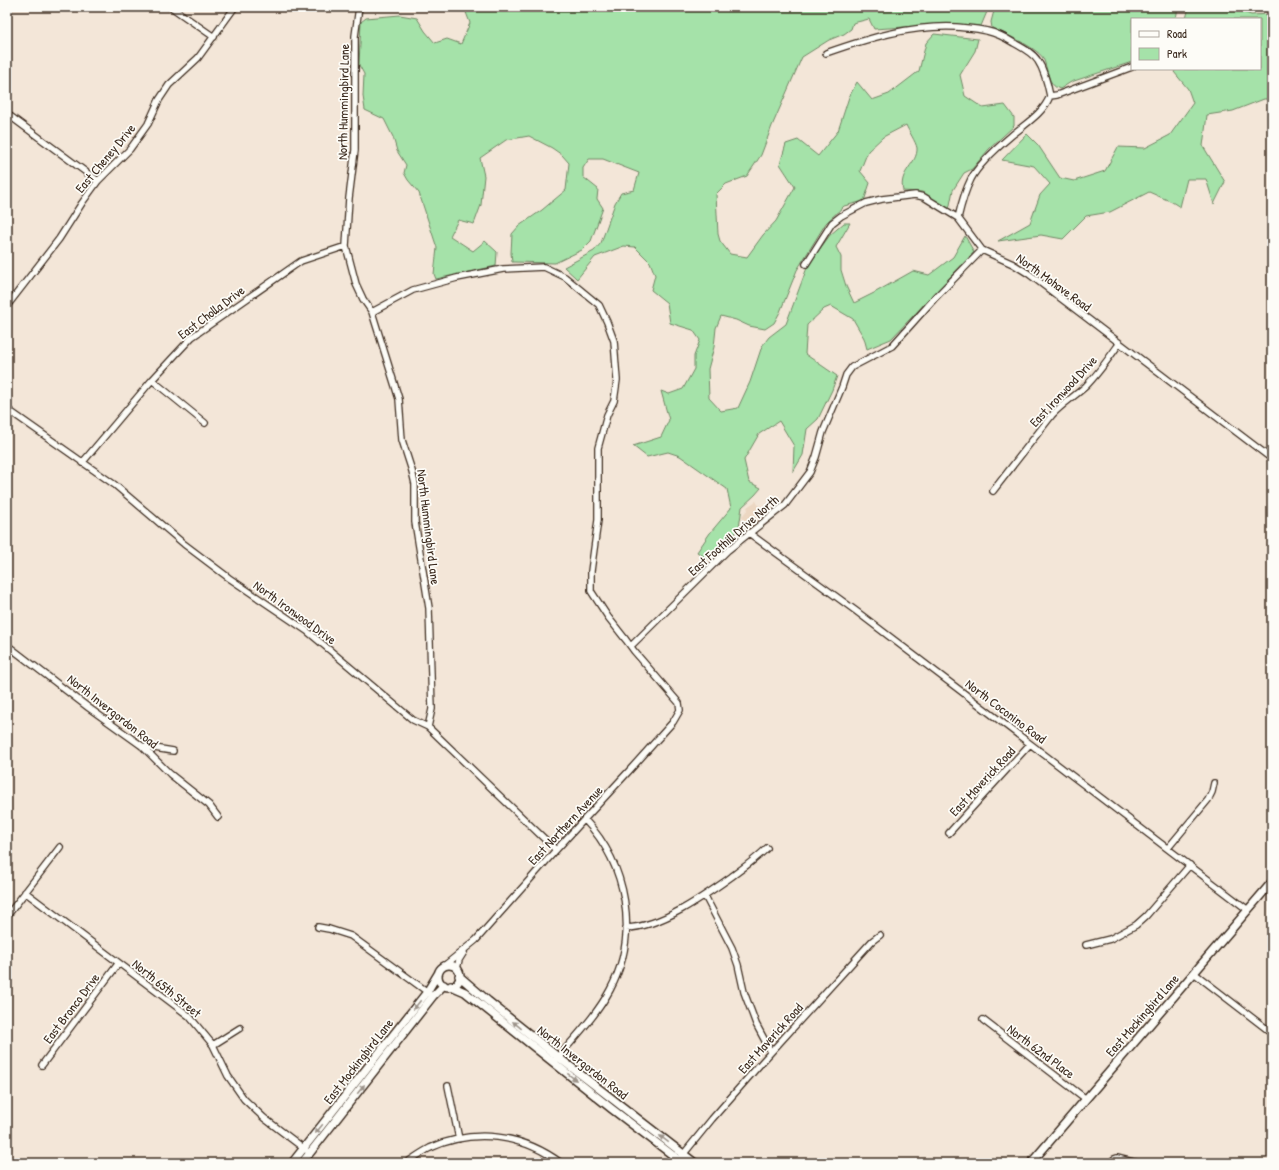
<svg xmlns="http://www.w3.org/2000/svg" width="1279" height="1170" viewBox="0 0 1279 1170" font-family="'Patrick Hand',sans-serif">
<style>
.built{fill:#ecd7c2}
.green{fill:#a5e2a9;stroke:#708664}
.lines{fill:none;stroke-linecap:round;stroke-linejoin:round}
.minor-casing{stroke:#3b2a1e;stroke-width:8}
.tertiary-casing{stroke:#3b2a1e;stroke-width:10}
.minor{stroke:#fdfcf7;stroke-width:5.5}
.tertiary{stroke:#fdfcf7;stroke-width:7}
.oneway{fill:#9c938a}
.labels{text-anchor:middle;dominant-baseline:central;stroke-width:3.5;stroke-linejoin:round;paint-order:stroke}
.street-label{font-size:13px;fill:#3b2a1e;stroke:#fdfcf7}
</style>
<rect width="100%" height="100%" fill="#f3e6d8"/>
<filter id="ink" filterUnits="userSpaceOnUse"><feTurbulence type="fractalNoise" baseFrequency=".025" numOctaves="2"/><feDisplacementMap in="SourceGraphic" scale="8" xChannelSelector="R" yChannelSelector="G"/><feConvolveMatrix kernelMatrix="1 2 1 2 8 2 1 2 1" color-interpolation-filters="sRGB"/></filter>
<g filter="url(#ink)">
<path class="built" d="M 756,501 L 763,513 L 759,523 L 751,529 L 745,523 L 742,516 L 748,509 L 747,507 Z"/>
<path class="green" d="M 464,7 L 989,7 L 981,26 L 920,26 L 874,29 L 869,19 L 853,23 L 851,29 L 844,34 L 829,40 L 802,57 L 772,126 L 761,155 L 747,176 L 726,184 L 716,194 L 718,234 L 720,241 L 730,254 L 747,257 L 763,235 L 776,221 L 795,187 L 780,164 L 786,144 L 798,140 L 818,156 L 838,131 L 849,97 L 857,82 L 872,100 L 889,94 L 919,71 L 926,43 L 934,34 L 978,39 L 975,51 L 960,75 L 965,96 L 983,108 L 1005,105 L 1014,117 L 1014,126 L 989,149 L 972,169 L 964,173 L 953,190 L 949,210 L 922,192 L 903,191 C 898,171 918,164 917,148 C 916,142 908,130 906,125 L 883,137 L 868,151 L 860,171 L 870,183 L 864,201 L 844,206 L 826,223 L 797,270 L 780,312 L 774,323 L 765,329 L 749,326 L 736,320 L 721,316 L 716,328 L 714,347 L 708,369 L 709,398 L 721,411 L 738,408 L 750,382 L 762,346 L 769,337 L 786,324 L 808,265 L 830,235 L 844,223 L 850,223 L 836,247 L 841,257 L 841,270 L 846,286 L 854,303 L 874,293 L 913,271 L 929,275 L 953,257 L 965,236 L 974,252 L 891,339 L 867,349 L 864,338 L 853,319 L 831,306 L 824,309 L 807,325 L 805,354 L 837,376 L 832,390 L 818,419 L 807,429 L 803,455 L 793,472 L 794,446 L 779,421 L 759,434 L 744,460 L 749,482 L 761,488 L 755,495 L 742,507 L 739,528 L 728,543 L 708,559 L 697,552 L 710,533 L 731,508 L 727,489 L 680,456 L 668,452 L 647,457 L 633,446 L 661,437 L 669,420 L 661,391 L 669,394 L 683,389 L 694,369 L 694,356 L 700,340 L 693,330 L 670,323 L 667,303 L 651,290 L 655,275 L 650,262 L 635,247 L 624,246 L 595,257 L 577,279 L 564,267 L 594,251 L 601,243 L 615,203 L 621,193 L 634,190 L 639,173 L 603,159 L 589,159 L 583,168 L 583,177 L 598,189 L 597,199 L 603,208 L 591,241 L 582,250 L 555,263 L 512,262 L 511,253 L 512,234 L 519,226 L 542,210 L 566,190 L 569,163 L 562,155 L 552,148 L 529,136 L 506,140 L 480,158 L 484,176 L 481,205 L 474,224 L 458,220 L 450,236 L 473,251 L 485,241 L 497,252 L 496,266 L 436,279 L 434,274 L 437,248 L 419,193 L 408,180 L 404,173 L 406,165 L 397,151 L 393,137 L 384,119 L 365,110 L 363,96 L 364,74 L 359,65 L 361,22 L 366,18 L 400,15 L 417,18 L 425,31 L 435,43 L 447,39 L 461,44 L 470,23 Z
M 995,7 L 1178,7 L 1176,19 L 1132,19 L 1132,62 L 1071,82 L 1060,89 C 1047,86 1048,68 1043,58 C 1036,47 1005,34 992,28 L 991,22 Z
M 1189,7 L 1229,7 L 1251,15 L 1272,14 L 1272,99 L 1264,99 L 1233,111 L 1207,115 L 1203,146 L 1225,182 L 1214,204 L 1206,179 L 1187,179 L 1180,207 L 1172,202 L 1149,192 L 1110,212 L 1086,216 L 1063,239 L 1041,235 L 998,241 L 1030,223 L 1040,195 L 1050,184 L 1034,166 L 1002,160 L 1027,134 L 1038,145 L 1060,178 L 1074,181 L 1105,171 L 1118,147 L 1145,148 L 1170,135 L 1193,103 L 1188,89 L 1174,72 L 1176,69 L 1260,69 L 1260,19 L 1186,19 Z"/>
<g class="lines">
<g class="minor-casing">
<path id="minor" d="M 171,7 L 214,37
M 359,7 L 355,36 L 355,150 L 349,198 L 346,246 L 356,284 L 363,299 L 372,312 L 399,399 L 402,440 L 412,471 L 415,484 L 415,522 L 429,608 L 432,709 L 428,727
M 826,53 C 869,38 910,25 956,27 C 966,28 977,28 987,31 C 996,33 1006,38 1014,43 C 1023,48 1033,53 1038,61 C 1044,70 1048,86 1050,96
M 1050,96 L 1057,95 L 1132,67
M 10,116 L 98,181
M 958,218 C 961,205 965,191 971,179 C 979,164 998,147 1011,136 C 1025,124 1043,114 1050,96
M 806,264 L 832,223 L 841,216 L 866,203 L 882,199 L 915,195 L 924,197 L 958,218 L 982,250 L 1013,264 L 1029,274 L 1272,459
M 7,306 L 59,239 L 82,203 L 98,181 L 130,149 L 148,124 L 159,100 L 169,85 L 198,58 L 235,7
M 372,312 L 413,290 L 457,278 L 503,269 L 544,267 L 565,277 L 599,305 L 607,322 L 614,341 L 617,380 L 614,401 L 607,415 L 598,448 L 598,520 L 591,571 L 591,591 L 608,617 L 626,640 L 634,651 L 679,703 L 680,710 L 673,722 L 628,772 L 556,850 L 476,940 L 444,966
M 152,380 L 205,423
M 7,409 L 115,485 L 184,544 L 229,578 L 307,631 L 413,720 L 428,727 L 556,850
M 82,463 L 152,380 L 192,337 L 301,261 L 346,246
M 993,491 L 1052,415 C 1062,404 1075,396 1086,386 C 1098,374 1109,358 1119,344
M 749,533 L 856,611 L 1248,910
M 7,645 L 89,708 L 142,746 L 170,774 L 209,805 L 218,817
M 631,646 L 728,550 L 785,505 L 810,472 L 816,457 L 823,432 L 842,387 L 846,375 L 852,367 L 892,346 L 934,299 L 982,250
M 142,746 L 173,751
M 949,833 L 1030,744
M 1168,848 L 1208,800 L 1212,792 L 1214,783
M 25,892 L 189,1016 L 213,1045 L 228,1076 L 244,1099 L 264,1118 L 306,1150
M 705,896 L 732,948 L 738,965 L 744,992 L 756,1024 L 771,1052
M 7,916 L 60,847
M 318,927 L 329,929 L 351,936 L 429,993
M 626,928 C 661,927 703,897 731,877 C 743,868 756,859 767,848
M 1086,945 L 1110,939 L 1136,925 L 1146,916 L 1190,865
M 457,969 L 459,960 L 464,952
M 1194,973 L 1272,1033
M 983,1020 L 1086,1099
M 213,1045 L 240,1028
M 556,1060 C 575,1037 596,1016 610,990 C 640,934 627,865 585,820
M 42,1065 L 118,964
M 448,1086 L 459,1139
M 682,1156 L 712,1119 L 762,1062 L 872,941 L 880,935
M 406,1163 C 414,1158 422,1152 430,1148 C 474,1128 522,1134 561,1163
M 1110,1163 L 1114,1159 L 1117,1158 L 1137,1163"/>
</g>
<g class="tertiary-casing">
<path id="tertiary" d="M438 976a11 11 0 1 1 22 0a11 11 0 1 1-22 0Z
M 459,976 L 488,1001 L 558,1057 L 695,1163
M 451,986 L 465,992 L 612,1109 L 683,1163
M 292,1163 L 427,992 L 439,972
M 302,1163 L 433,996 L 444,985
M 1031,1163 L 1272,882"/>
</g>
<use href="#minor" class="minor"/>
<use href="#tertiary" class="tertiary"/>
</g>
<defs><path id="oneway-solid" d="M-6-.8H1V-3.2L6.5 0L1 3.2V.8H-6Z"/></defs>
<g class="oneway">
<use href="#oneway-solid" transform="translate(417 1005) rotate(128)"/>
<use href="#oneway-solid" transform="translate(517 1025) rotate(-141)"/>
<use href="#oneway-solid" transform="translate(572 1077) rotate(38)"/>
<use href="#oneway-solid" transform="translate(361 1089) rotate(-52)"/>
<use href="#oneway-solid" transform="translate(319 1129) rotate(129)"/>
<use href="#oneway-solid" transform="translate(664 1139) rotate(-143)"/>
</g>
</g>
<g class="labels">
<g class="street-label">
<text transform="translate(343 102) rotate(-89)">North Hummingbird Lane</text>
<text transform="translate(105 158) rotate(-50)">East Cheney Drive</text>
<text transform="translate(1054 282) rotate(36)">North Mohave Road</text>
<text transform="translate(211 312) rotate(-37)">East Cholla Drive</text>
<text transform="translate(1063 391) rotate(-47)">East Ironwood Drive</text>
<text transform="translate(429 527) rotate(83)">North Hummingbird Lane</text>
<text transform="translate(733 535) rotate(-41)">East Foothill Drive North</text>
<text transform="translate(295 612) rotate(36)">North Ironwood Drive</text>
<text transform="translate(113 711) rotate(38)">North Invergordon Road</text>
<text transform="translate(1006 711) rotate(37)">North Coconino Road</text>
<text transform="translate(982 781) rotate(-47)">East Maverick Road</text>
<text transform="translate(565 825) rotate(-47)">East Northern Avenue</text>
<text transform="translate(167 988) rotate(39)">North 65th Street</text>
<text transform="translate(71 1008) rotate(-53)">East Bronco Drive</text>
<text transform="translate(1142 1015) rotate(-49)">East Mockingbird Lane</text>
<text transform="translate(770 1038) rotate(-48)">East Maverick Road</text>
<text transform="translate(1041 1051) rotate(37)">North 62nd Place</text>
<text transform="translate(358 1061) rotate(-52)">East Mockingbird Lane</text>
<text transform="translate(583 1062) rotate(38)">North Invergordon Road</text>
</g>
</g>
<rect width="1279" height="1170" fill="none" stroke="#fdfcf7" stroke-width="24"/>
<rect x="12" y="12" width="1255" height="1146" fill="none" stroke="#3b2a1e" stroke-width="1.5" filter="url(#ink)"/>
<rect x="1131" y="18" width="130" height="52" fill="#fdfcf7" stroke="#afa8a0"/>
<rect x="1139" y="31" width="20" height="6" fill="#fdfcf7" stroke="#afa8a0"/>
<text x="1167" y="38" font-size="12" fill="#3b2a1e">Road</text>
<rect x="1139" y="48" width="20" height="12" fill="#a5e2a9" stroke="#afa8a0"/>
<text x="1167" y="58" font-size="12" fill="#3b2a1e">Park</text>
</svg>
